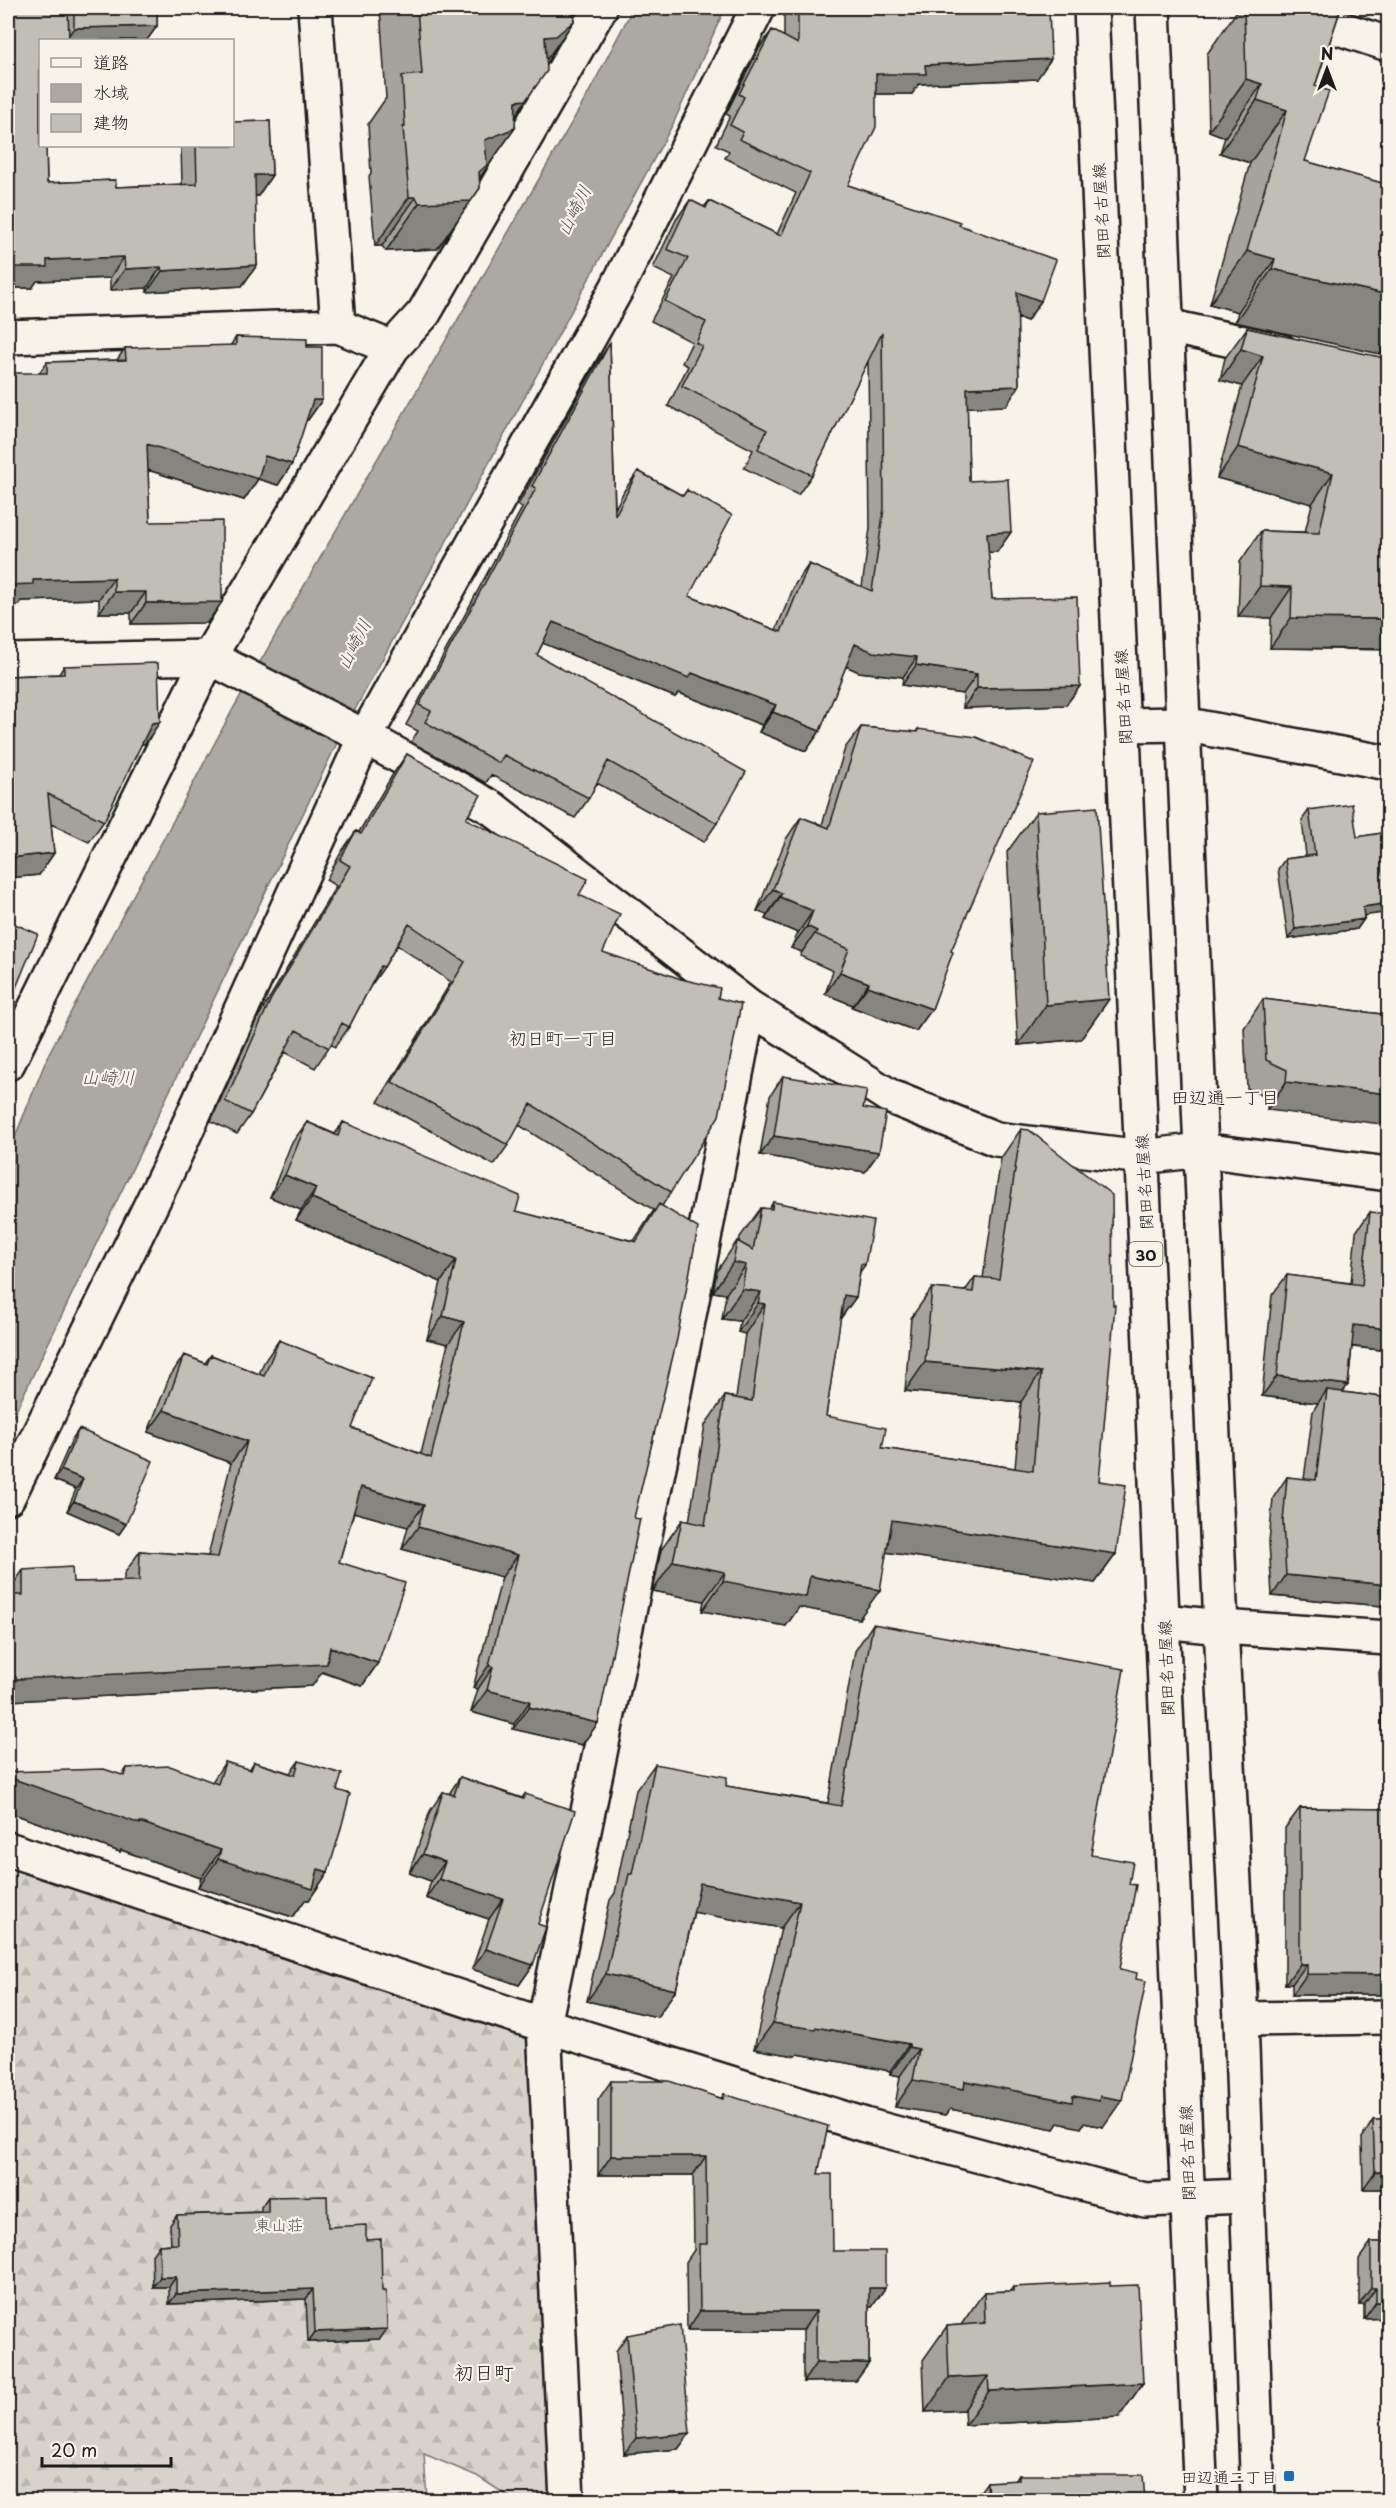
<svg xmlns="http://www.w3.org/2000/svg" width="1396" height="2508" viewBox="0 0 1396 2508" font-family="'Playpen Sans','Klee One',sans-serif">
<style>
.forest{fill:url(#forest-firs);stroke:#7a7874;stroke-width:1.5}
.water{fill:#aca9a2;stroke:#72716c;stroke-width:1.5}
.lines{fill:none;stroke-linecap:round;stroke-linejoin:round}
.minor-casing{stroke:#1c1c1c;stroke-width:38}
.major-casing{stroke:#1c1c1c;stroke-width:38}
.minor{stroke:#f7f3e8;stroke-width:33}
.major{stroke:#f7f3e8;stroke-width:33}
.wall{fill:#a5a39c;stroke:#1c1c1c;stroke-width:1.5}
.shaded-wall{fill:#86857f;stroke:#1c1c1c;stroke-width:1.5}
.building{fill:#c0beb5;stroke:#1c1c1c;stroke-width:1.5}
.poi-dot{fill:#1f6fb2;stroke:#f7f3e8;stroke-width:2}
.labels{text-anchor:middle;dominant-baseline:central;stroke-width:4.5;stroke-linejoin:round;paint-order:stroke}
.shield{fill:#f7f3e8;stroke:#5e5c59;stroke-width:1.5}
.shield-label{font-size:15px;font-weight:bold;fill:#1c1c1c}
.street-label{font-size:16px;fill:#1c1c1c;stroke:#f7f3e8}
.park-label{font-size:16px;fill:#545351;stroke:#f7f3e8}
.poi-label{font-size:16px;fill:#1c1c1c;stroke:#f7f3e8;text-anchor:end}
.water-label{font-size:18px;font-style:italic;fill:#565452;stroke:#f7f3e8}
.neighbourhood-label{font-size:18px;fill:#1c1c1c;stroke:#f7f3e8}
.quarter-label{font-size:20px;fill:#1c1c1c;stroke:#f7f3e8}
</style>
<defs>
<pattern id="forest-firs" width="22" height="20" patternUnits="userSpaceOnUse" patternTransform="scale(1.5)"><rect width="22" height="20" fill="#d7d3cb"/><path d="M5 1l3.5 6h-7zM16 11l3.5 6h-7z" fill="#b8b5ae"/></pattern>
</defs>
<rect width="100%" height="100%" fill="#f7f3e8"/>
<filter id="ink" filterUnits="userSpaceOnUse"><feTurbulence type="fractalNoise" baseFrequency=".0167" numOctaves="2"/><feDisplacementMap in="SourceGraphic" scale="12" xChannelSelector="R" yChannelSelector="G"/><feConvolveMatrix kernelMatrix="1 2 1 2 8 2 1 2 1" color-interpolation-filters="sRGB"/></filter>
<g filter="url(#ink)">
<path class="forest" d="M 8,1849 L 544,2025 L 567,2500 L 514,2500 L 477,2476 L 424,2454 L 427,2500 L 8,2500 Z"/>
<path class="water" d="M 633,8 L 725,8 L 673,124 L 338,741 L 8,1427 L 8,1154 L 49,1053 L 234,707 L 587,96 Z"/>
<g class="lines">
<g class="minor-casing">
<path id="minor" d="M 315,8 L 338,326
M 1277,8 L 1388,44
M 1167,326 L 1281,351
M 8,337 L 338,326 L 392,348
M 8,661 L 209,657 L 365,737 L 492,808 L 749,1007 L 891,1097 L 996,1139 L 1142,1157 L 1201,1150 L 1388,1174
M 1123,725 L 1183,724 L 1388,763
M 8,1063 L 209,657 L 392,348 L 424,313 L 600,8
M 8,1497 L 170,1166 L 365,737 L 617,288 L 758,8
M 1163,1621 L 1221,1627 L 1388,1638
M 8,1849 L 544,2025 L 865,2125 L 1145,2200 L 1245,2196
M 1241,2019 L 1388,2017
M 567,2500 L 544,2025 L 670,1413 L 749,1007"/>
</g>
<g class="major-casing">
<path id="major" d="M 1091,8 L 1201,2500
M 1153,8 L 1221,1627 L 1241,2019 L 1258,2500"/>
</g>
<use href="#minor" class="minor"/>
<use href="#major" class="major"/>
</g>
<path class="wall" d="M 57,8 L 157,8 L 157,26 L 147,40 L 40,40 L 40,146 L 46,146 L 47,183 L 115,180 L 116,187 L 182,184 L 181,146 L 232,146 L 232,122 L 270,121 L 272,175 L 258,196 L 255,196 L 257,265 L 242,286 L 147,292 L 147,288 L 110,290 L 110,278 L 37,281 L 32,288 L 8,288 L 8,9 Z
M 380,8 L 573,8 L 574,21 L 546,60 L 515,116 L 515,128 L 481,176 L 480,177 L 437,249 L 386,251 L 382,246 L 375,246 L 369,176 L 371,173 L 368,124 L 386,98 Z
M 784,8 L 1049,8 L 1037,79 L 919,84 L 912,94 L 876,94 L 848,185 L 959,225 L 1041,301 L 1027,321 L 1017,318 L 1019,386 L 1006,406 L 967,407 L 969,481 L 1011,532 L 997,552 L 988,552 L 992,599 L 1080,686 L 1066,705 L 963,708 L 963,694 L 902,685 L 903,677 L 859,672 L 846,666 L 820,731 L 806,751 L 759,732 L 762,725 L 679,693 L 675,697 L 543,643 L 537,655 L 717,823 L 704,842 L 597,783 L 589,798 L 575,818 L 491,775 L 486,783 L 411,742 L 418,731 L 406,725 L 522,508 L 518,505 L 597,363 L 610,343 L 615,509 L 624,491 L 638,471 L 683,496 L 687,490 L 689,596 L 776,630 L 795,584 L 809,564 L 862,587 L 870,528 L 868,361 L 812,475 L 798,495 L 744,468 L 753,450 L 668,406 L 688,366 L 682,363 L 692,342 L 651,321 L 674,278 L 653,268 L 676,220 L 690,200 L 704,207 L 709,201 L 777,234 L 796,193 L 725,158 L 729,151 L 716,145 L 730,116 L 726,114 L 758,50 L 772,30 L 784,37 Z
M 1239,8 L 1261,8 L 1266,9 L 1268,8 L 1341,8 L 1315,86 L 1305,161 L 1389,185 L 1389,342 L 1380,354 L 1235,322 L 1238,312 L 1210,304 L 1250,163 L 1220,153 L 1225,137 L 1209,131 L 1207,54 Z
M 1247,328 L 1389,359 L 1389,714 L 1383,714 L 1388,650 L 1270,648 L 1271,618 L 1238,617 L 1240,562 L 1261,531 L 1305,532 L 1312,504 L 1217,478 L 1242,386 L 1220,380 L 1225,358 Z
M 236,337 L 307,347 L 322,400 L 308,420 L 306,420 L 292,464 L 278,485 L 258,479 L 244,500 L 148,470 L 150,522 L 207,623 L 131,624 L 131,613 L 99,613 L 99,599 L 21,601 L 19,605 L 39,373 L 47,362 L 117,360 L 125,348 L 230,346 Z
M 64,666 L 145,744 L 141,744 L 104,821 L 89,842 L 51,824 L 54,853 L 39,875 L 8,878 L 8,676 L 59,674 Z
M 861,727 L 916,732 L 918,729 L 951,951 L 932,1009 L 916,1031 L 852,1007 L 853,1005 L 825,994 L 833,971 L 800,956 L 802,952 L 791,948 L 798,933 L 765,919 L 767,915 L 757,911 L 786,839 L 801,817 L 822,825 L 845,748 Z
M 407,754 L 466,819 L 579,895 L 603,952 L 671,1192 L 662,1206 L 634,1518 L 598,1723 L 582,1745 L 513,1729 L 514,1724 L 471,1712 L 478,1689 L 473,1688 L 502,1577 L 402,1549 L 408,1527 L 354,1512 L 339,1562 L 378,1663 L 362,1686 L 322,1672 L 312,1686 L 8,1701 L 8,1592 L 23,1570 L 73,1582 L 124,1581 L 124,1574 L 140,1551 L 208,1556 L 231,1463 L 148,1432 L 169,1378 L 184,1355 L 205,1363 L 211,1355 L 259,1374 L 264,1362 L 279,1340 L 352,1428 L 421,1454 L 448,1344 L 427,1339 L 441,1282 L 296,1220 L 301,1210 L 270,1197 L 291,1144 L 307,1122 L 335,1134 L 343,1122 L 516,1211 L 634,1241 L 654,1210 L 519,1125 L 508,1145 L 494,1165 L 378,1102 L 451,982 L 397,945 L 384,967 L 370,987 L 349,1027 L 335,1047 L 331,1044 L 315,1068 L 285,1052 L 251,1114 L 237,1134 L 211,1121 L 257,1019 L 336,886 L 326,880 L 342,851 L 356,831 L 359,832 L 393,774 Z
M 1309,810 L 1357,837 L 1389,832 L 1389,912 L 1364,915 L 1364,919 L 1357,929 L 1288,939 L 1278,869 L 1285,859 L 1306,856 L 1302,820 Z
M 1036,812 L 1109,999 L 1081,1039 L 1018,1045 L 1007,852 Z
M 1263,999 L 1389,1015 L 1267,1110 L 1267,1098 L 1247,1088 L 1244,1028 Z
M 783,1076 L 863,1108 L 879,1152 L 865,1172 L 760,1155 L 770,1096 Z
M 1021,1129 L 1116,1554 L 1095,1583 L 886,1552 L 859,1619 L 799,1607 L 786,1626 L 702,1611 L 704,1601 L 653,1591 L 661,1550 L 682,1520 L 689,1522 L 705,1425 L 725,1396 L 736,1398 L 745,1334 L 738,1332 L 740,1321 L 722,1319 L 726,1294 L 713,1292 L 717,1271 L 737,1241 L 739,1242 L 740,1237 L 761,1208 L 769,1209 L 773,1202 L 865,1265 L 860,1272 L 856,1297 L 840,1319 L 826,1416 L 882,1448 L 1015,1468 L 1021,1402 L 905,1391 L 911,1318 L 932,1288 L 965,1291 L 975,1277 L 983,1278 L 1001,1158 Z
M 1370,1212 L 1389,1351 L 1352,1347 L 1348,1385 L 1342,1392 L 1389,1398 L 1389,1620 L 1383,1619 L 1383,1606 L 1272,1596 L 1269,1542 L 1273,1498 L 1287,1477 L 1304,1479 L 1313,1411 L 1318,1403 L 1262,1396 L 1272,1295 L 1287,1275 L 1351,1283 L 1356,1232 Z
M 79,1429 L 126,1524 L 119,1534 L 67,1511 L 76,1489 L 54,1480 L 72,1439 Z
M 873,1624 L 1091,1855 L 1129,1884 L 1103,2127 L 1084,2123 L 1081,2128 L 1058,2123 L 1054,2129 L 950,2109 L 945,2115 L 895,2107 L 900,2076 L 890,2074 L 890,2071 L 798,2054 L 796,2056 L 754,2049 L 781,1928 L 694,1912 L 676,1990 L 657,2017 L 587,2001 L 610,1900 L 615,1893 L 636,1790 L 655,1764 L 726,1786 L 828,1803 L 855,1651 Z
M 1389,1646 L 1389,1995 L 1292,1995 L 1292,1984 L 1285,1984 L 1285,1828 L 1300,1808 L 1386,1809 L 1379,1672 L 1381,1669 L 1381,1656 Z
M 299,1761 L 337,1790 L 328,1872 L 309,1900 L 305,1900 L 293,1917 L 198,1887 L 201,1878 L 121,1850 L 120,1852 L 8,1812 L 8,1772 L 122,1775 L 127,1768 L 212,1782 L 225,1762 L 249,1770 L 254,1762 L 290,1773 Z
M 460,1777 L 522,1798 L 525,1794 L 538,1924 L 533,1965 L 519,1985 L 472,1969 L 489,1919 L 426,1898 L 431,1881 L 409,1873 L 430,1811 L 443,1792 L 449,1794 Z
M 611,2081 L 721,2099 L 724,2094 L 818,2174 L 833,2251 L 885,2288 L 872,2307 L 869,2307 L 869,2363 L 856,2381 L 803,2382 L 803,2330 L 687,2330 L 686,2262 L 694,2250 L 693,2175 L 598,2175 L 598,2100 Z
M 1373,2120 L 1389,2120 L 1389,2318 L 1364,2319 L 1364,2305 L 1359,2305 L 1359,2259 L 1371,2242 L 1383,2242 L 1382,2189 L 1363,2189 L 1362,2138 Z
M 268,2197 L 328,2227 L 366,2240 L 380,2339 L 308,2342 L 306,2299 L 169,2304 L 169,2287 L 153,2287 L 152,2255 L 159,2245 L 171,2244 L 170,2225 L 177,2215 L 261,2212 L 261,2207 Z
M 1110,2286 L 1143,2383 L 1119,2417 L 965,2425 L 964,2410 L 925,2412 L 923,2360 L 947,2326 L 961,2325 L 984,2292 L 1010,2291 L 1013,2287 Z
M 627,2335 L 690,2433 L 678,2449 L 624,2454 L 616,2351 Z
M 1019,2475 L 1145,2500 L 974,2500 L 987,2482 L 1015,2481 Z"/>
<path class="shaded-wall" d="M 574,21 L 540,69 L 545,37 Z
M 157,26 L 147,40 L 65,40 L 74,28 Z
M 1051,59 L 1037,79 L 919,84 L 912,94 L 862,94 L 876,74 L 925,65 Z
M 1246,79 L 1262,84 L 1225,137 L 1209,131 Z
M 526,100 L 504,132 L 515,128 L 481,176 L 478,177 L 480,188 L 437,249 L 386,251 L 419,203 L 485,140 L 516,101 Z
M 1257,100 L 1287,110 L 1250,163 L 1220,153 Z
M 255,175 L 272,175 L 258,196 L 240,196 Z
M 409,197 L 416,197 L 382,246 L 375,246 Z
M 1247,251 L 1275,259 L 1238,312 L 1210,304 Z
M 124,257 L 110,278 L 37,281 L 32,288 L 8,288 L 8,267 L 47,260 Z
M 257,265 L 242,286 L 147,292 L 162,271 Z
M 161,267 L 147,288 L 110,290 L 125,269 Z
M 1272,269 L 1389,295 L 1389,342 L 1380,354 L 1235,322 Z
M 1017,292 L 1041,301 L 1027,321 L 1003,312 Z
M 1241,349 L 1263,356 L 1242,386 L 1220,380 Z
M 1019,386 L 1006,406 L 953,408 L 967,388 Z
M 313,400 L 322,400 L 308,420 L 298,420 Z
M 147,444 L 265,456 L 292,464 L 278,485 L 258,479 L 244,500 L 132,465 Z
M 1238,447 L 1333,473 L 1312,504 L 1217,478 Z
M 1011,532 L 997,552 L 973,553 L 987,533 Z
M 114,578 L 99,599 L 21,601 L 19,605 L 8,606 L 8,585 L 33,580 Z
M 1260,586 L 1292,587 L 1271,618 L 1238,617 Z
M 114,592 L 146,592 L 131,613 L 99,613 Z
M 222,602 L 207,623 L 131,624 L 146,603 Z
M 1291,618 L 1389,619 L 1389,649 L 1270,648 Z
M 553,622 L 692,673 L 776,705 L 762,725 L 679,693 L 675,697 L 540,642 Z
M 855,644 L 917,657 L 903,677 L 859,672 L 841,664 Z
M 916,665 L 977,674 L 963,694 L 902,685 Z
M 1080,686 L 1066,705 L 963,708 L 977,688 Z
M 1389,706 L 1389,714 L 1383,714 Z
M 773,712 L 820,731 L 806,751 L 759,732 Z
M 160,722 L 145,744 L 137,744 L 152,723 Z
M 54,853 L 39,875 L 8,878 L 8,858 Z
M 773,889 L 782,893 L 767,915 L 757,911 Z
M 780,897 L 813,911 L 798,933 L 765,919 Z
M 1389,903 L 1389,912 L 1356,917 L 1363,907 Z
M 1364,919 L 1357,929 L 1288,939 L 1295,929 Z
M 807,926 L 817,931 L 802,952 L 791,948 Z
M 840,972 L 869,983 L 853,1005 L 825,994 Z
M 868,986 L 932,1009 L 916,1031 L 852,1007 Z
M 8,993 L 13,995 L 8,1003 Z
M 1109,999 L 1081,1039 L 1018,1045 L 1046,1005 Z
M 1286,1082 L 1389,1094 L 1389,1125 L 1267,1110 Z
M 774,1136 L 879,1152 L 865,1172 L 760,1155 Z
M 285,1175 L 316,1188 L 301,1210 L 270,1197 Z
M 312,1198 L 456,1260 L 441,1282 L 296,1220 Z
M 733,1262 L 746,1265 L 726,1294 L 713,1292 Z
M 742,1289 L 761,1292 L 740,1321 L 722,1319 Z
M 844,1295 L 856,1297 L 835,1326 Z
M 758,1303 L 765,1304 L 745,1334 L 738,1332 Z
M 443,1316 L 464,1322 L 448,1344 L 427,1339 Z
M 1354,1325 L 1389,1329 L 1389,1351 L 1340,1345 Z
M 925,1362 L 1041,1372 L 1021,1402 L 905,1391 Z
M 1277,1376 L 1348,1385 L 1333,1405 L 1327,1390 L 1318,1403 L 1262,1396 Z
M 164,1410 L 247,1441 L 231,1463 L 148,1432 Z
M 61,1470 L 83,1479 L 76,1489 L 54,1480 Z
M 361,1487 L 424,1505 L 408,1527 L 346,1510 Z
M 74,1501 L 126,1524 L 119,1534 L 67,1511 Z
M 892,1520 L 1116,1554 L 1095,1583 L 871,1550 Z
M 418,1527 L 518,1555 L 502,1577 L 402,1549 Z
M 673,1561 L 725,1572 L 704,1601 L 653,1591 Z
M 1286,1575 L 1389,1585 L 1389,1598 L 1383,1606 L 1272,1596 Z
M 810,1576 L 880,1590 L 859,1619 L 799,1607 L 786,1626 L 702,1611 L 723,1581 Z
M 1389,1610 L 1389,1620 L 1383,1619 Z
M 330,1647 L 378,1663 L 362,1686 L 322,1672 L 312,1686 L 8,1701 L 8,1692 L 17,1679 Z
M 489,1665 L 493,1667 L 478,1689 L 473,1688 Z
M 487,1690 L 530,1701 L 514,1724 L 471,1712 Z
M 529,1707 L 598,1723 L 582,1745 L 513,1729 Z
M 8,1777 L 140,1822 L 221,1850 L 201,1878 L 121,1850 L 120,1852 L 8,1812 Z
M 423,1854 L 445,1862 L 431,1881 L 409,1873 Z
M 218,1859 L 318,1869 L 328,1872 L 309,1900 L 305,1900 L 293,1917 L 198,1887 Z
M 439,1879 L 503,1899 L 489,1919 L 426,1898 Z
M 700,1883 L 800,1902 L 781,1928 L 681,1910 Z
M 486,1949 L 533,1965 L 519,1985 L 472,1969 Z
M 1300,1964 L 1307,1964 L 1292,1984 L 1285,1984 Z
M 606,1974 L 676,1990 L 657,2017 L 587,2001 Z
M 1307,1974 L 1389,1975 L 1389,1995 L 1292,1995 Z
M 773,2023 L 816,2027 L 909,2044 L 890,2071 L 798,2054 L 796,2056 L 754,2049 Z
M 909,2047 L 919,2049 L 900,2076 L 890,2074 Z
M 913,2080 L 965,2081 L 1073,2096 L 1100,2096 L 1122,2100 L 1103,2127 L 1084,2123 L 1081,2128 L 1058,2123 L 1054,2129 L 950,2109 L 945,2115 L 895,2107 Z
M 611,2156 L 706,2156 L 693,2175 L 598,2175 Z
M 1375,2172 L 1389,2172 L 1389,2179 L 1382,2189 L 1363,2189 Z
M 160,2277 L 176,2277 L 169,2287 L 153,2287 Z
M 869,2288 L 885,2288 L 872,2307 L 856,2307 Z
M 1371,2288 L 1376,2288 L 1364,2305 L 1359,2305 Z
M 313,2289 L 306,2299 L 169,2304 L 176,2294 Z
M 1376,2302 L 1389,2302 L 1389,2318 L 1364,2319 Z
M 700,2311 L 816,2311 L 803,2330 L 687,2330 Z
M 387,2329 L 380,2339 L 308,2342 L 315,2332 Z
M 816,2363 L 869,2363 L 856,2381 L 803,2382 Z
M 988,2376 L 964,2410 L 925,2412 L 949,2378 Z
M 1143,2383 L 1119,2417 L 965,2425 L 989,2391 Z
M 690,2433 L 678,2449 L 624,2454 L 636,2438 Z"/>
<path class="building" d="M 68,8 L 69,40 L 40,40 L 40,146 L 46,146 L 47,183 L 115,180 L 116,187 L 197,184 L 196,146 L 232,146 L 232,122 L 270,121 L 272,175 L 255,175 L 257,265 L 162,271 L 161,267 L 125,269 L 124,257 L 47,260 L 47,267 L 8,267 L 8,9 Z
M 74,8 L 157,8 L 157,26 L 74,28 Z
M 417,8 L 573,8 L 574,21 L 556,36 L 545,37 L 547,71 L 526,100 L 516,101 L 515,128 L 485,140 L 487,165 L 479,172 L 480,188 L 471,201 L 419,203 L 416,197 L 409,197 L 403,127 L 405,127 L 402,76 L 422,74 Z
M 798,8 L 1049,8 L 1051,59 L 925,65 L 926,74 L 876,74 L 876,127 L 848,185 L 960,222 L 959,225 L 1056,260 L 1041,301 L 1017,292 L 1019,386 L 967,388 L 969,481 L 1008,479 L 1011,532 L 987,533 L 992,599 L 1077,597 L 1080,686 L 977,688 L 977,674 L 916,665 L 917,657 L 873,652 L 855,644 L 820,731 L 773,712 L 776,705 L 692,673 L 689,678 L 553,622 L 537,655 L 746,772 L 717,823 L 608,761 L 589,798 L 504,755 L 499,763 L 425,722 L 431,711 L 419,705 L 536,488 L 532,486 L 610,343 L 615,516 L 638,471 L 683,496 L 687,490 L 732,515 L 689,596 L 781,632 L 809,564 L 872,591 L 884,508 L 882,333 L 812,475 L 758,449 L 767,430 L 682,386 L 702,346 L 696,343 L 706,322 L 665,301 L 688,258 L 667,249 L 690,200 L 706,208 L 709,201 L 781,236 L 810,173 L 739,139 L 743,132 L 730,125 L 744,97 L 739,94 L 772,30 L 798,44 Z
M 1244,8 L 1261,8 L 1268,10 L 1269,8 L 1341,8 L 1315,86 L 1329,91 L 1305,161 L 1389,185 L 1389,295 L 1272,269 L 1275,259 L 1247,251 L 1287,110 L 1257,100 L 1262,84 L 1246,79 Z
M 1247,328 L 1389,359 L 1389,619 L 1291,618 L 1292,587 L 1260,586 L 1261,531 L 1319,533 L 1333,473 L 1238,447 L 1263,356 L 1241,349 Z
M 236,337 L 307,339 L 307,347 L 322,347 L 322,400 L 313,400 L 292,464 L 265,456 L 258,479 L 147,444 L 150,522 L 222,521 L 222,602 L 146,603 L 146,592 L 114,592 L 114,578 L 33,580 L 33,584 L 8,585 L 8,373 L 47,373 L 47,362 L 126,360 L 125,348 L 236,345 Z
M 158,663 L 160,722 L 152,723 L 104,821 L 48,794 L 54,853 L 8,858 L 8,676 L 64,674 L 64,666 Z
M 861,727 L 918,732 L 918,729 L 976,737 L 1034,762 L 951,951 L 953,952 L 932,1009 L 868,986 L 869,983 L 840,972 L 849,949 L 815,934 L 817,931 L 807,926 L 813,911 L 780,897 L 782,893 L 773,889 L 801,817 L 829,828 Z
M 407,754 L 481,795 L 466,819 L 588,879 L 579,895 L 620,914 L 603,952 L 681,979 L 720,988 L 718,998 L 741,1004 L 719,1116 L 671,1192 L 531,1104 L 508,1145 L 392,1082 L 465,962 L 409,924 L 384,967 L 381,966 L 349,1027 L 342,1023 L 329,1048 L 296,1030 L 251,1114 L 225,1101 L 271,999 L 350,866 L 340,860 L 356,831 L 361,834 Z
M 1352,804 L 1357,837 L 1389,832 L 1389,903 L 1363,907 L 1364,919 L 1295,929 L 1285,859 L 1315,855 L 1309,810 Z
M 1097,807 L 1109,999 L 1046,1005 L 1036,812 Z
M 8,921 L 38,934 L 13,995 L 8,993 Z
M 1263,999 L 1389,1015 L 1389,1094 L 1286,1082 L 1287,1070 L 1266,1060 Z
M 783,1076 L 867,1090 L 863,1108 L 886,1112 L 879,1152 L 774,1136 Z
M 307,1122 L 338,1136 L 343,1122 L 520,1196 L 516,1211 L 636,1242 L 659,1204 L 698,1228 L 677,1339 L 634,1518 L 640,1519 L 598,1723 L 529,1707 L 530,1701 L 487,1690 L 493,1667 L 489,1665 L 518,1555 L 418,1527 L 424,1505 L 361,1487 L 339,1562 L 405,1583 L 378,1663 L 330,1647 L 327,1664 L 17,1679 L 8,1666 L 8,1617 L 11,1617 L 13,1595 L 23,1595 L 23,1570 L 72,1567 L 73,1582 L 139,1581 L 140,1551 L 218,1557 L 247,1441 L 164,1410 L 184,1355 L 207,1364 L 211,1355 L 264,1376 L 279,1340 L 372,1378 L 352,1428 L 431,1458 L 464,1322 L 443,1316 L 456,1260 L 312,1198 L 316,1188 L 285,1175 Z
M 1021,1129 L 1029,1130 L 1112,1195 L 1113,1305 L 1115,1305 L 1099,1481 L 1126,1485 L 1116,1554 L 892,1520 L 880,1590 L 810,1576 L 806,1597 L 723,1581 L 725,1572 L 673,1561 L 682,1520 L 705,1525 L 725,1396 L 752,1401 L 765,1304 L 758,1303 L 761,1292 L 742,1289 L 746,1265 L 733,1262 L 737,1241 L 753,1250 L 761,1208 L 772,1209 L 773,1202 L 873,1221 L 865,1265 L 861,1264 L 856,1297 L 844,1295 L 826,1416 L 886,1428 L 882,1448 L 1033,1471 L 1041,1372 L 925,1362 L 932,1288 L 973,1292 L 975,1277 L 999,1279 Z
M 1370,1212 L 1389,1214 L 1389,1329 L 1354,1325 L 1348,1385 L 1277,1376 L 1287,1275 L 1362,1285 Z
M 1327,1390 L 1389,1398 L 1389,1585 L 1286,1575 L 1283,1522 L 1287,1477 L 1316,1480 Z
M 79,1429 L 153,1461 L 126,1524 L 74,1501 L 83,1479 L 61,1470 Z
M 873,1624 L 1124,1669 L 1091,1855 L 1133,1862 L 1129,1884 L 1136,1885 L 1120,1969 L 1137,1973 L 1136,1979 L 1146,1981 L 1122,2100 L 1100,2096 L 1099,2101 L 1073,2096 L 1072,2102 L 965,2081 L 964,2089 L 913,2080 L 919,2049 L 909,2047 L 909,2044 L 816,2027 L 815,2029 L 773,2023 L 800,1902 L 700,1883 L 676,1990 L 606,1974 L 629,1874 L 632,1874 L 655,1764 L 727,1777 L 726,1786 L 841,1806 Z
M 299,1761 L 342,1774 L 337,1790 L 350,1794 L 340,1832 L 328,1872 L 318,1869 L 313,1889 L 218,1859 L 221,1850 L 140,1822 L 140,1824 L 8,1777 L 8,1772 L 104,1769 L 125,1776 L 127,1768 L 170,1766 L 218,1784 L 225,1762 L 251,1770 L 254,1762 L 295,1775 Z
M 460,1777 L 523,1799 L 525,1794 L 575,1811 L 538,1924 L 546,1927 L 533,1965 L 486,1949 L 503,1899 L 439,1879 L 445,1862 L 423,1854 L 443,1792 L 454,1795 Z
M 1300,1808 L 1389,1809 L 1389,1975 L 1307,1974 L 1307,1964 L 1300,1964 Z
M 611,2081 L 669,2081 L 723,2099 L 724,2094 L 828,2126 L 818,2174 L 832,2174 L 833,2251 L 885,2251 L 885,2288 L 869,2288 L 869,2363 L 816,2363 L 816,2311 L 700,2311 L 699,2244 L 707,2244 L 706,2156 L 611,2156 Z
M 1373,2120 L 1389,2120 L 1389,2172 L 1375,2172 Z
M 327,2196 L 328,2227 L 366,2225 L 366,2240 L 381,2239 L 382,2291 L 386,2291 L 387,2329 L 315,2332 L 313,2289 L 176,2294 L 176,2277 L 160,2277 L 159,2245 L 178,2244 L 177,2215 L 268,2212 L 268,2197 Z
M 1371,2242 L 1389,2242 L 1389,2302 L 1376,2302 L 1376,2288 L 1371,2288 Z
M 1110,2282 L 1110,2286 L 1138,2285 L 1143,2383 L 989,2391 L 988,2376 L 949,2378 L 947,2326 L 985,2323 L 984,2292 L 1013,2291 L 1013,2287 Z
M 680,2325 L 690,2433 L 636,2438 L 627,2335 Z
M 1019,2475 L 1143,2475 L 1145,2500 L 988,2500 L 987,2482 L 1019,2480 Z
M 692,2497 L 692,2500 L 625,2500 Z"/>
</g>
<rect class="poi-dot" x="1283" y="2470" width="12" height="12" rx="3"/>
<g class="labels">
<rect class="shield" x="1129.5" y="1242" width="33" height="24" rx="4.5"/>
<g class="shield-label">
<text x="1146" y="1254">30</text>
</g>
<g class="street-label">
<text transform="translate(1100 211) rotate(-93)">関田名古屋線</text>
<text transform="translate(1122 697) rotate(-93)">関田名古屋線</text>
<text transform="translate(1143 1182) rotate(-93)">関田名古屋線</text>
<text transform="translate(1165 1668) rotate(-92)">関田名古屋線</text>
<text transform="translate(1186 2153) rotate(-92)">関田名古屋線</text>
</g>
<g class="park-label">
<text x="279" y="2224">東山荘</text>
</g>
<g class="poi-label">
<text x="1277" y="2476">田辺通二丁目</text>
</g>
<g class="water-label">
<text transform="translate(573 210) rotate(-63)">山崎川</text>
<text transform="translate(353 644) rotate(-63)">山崎川</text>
<text x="108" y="1076">山崎川</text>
</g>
<g class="neighbourhood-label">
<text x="563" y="1037">初日町一丁目</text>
<text x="1225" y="1096">田辺通一丁目</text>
</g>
<g class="quarter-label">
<text x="484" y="2372">初日町</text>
</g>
</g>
<rect width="1396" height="2508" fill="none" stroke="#f7f3e8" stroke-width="30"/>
<rect x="15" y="15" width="1366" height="2478" fill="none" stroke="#1c1c1c" stroke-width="2" filter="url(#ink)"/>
<rect x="39" y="39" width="195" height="108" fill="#f7f3e8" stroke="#9f9d96" stroke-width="1.5"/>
<rect x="51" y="58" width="30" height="9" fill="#f7f3e8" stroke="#9f9d96" stroke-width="1.5"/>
<text x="93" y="69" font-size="18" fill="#1c1c1c">道路</text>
<rect x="51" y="84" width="30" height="18" fill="#aca9a2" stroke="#9f9d96" stroke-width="1.5"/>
<text x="93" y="99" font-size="18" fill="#1c1c1c">水域</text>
<rect x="51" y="114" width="30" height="18" fill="#c0beb5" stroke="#9f9d96" stroke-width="1.5"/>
<text x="93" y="129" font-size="18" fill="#1c1c1c">建物</text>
<g transform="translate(1327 69)" stroke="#f7f3e8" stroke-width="4.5" paint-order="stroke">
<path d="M0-4.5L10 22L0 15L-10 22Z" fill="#1c1c1c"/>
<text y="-9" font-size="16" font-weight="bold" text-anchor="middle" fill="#1c1c1c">N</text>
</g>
<path d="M42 2457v9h129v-9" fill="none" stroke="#1c1c1c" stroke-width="3"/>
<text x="51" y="2457" font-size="18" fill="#1c1c1c" stroke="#f7f3e8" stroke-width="4.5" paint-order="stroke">20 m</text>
</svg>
